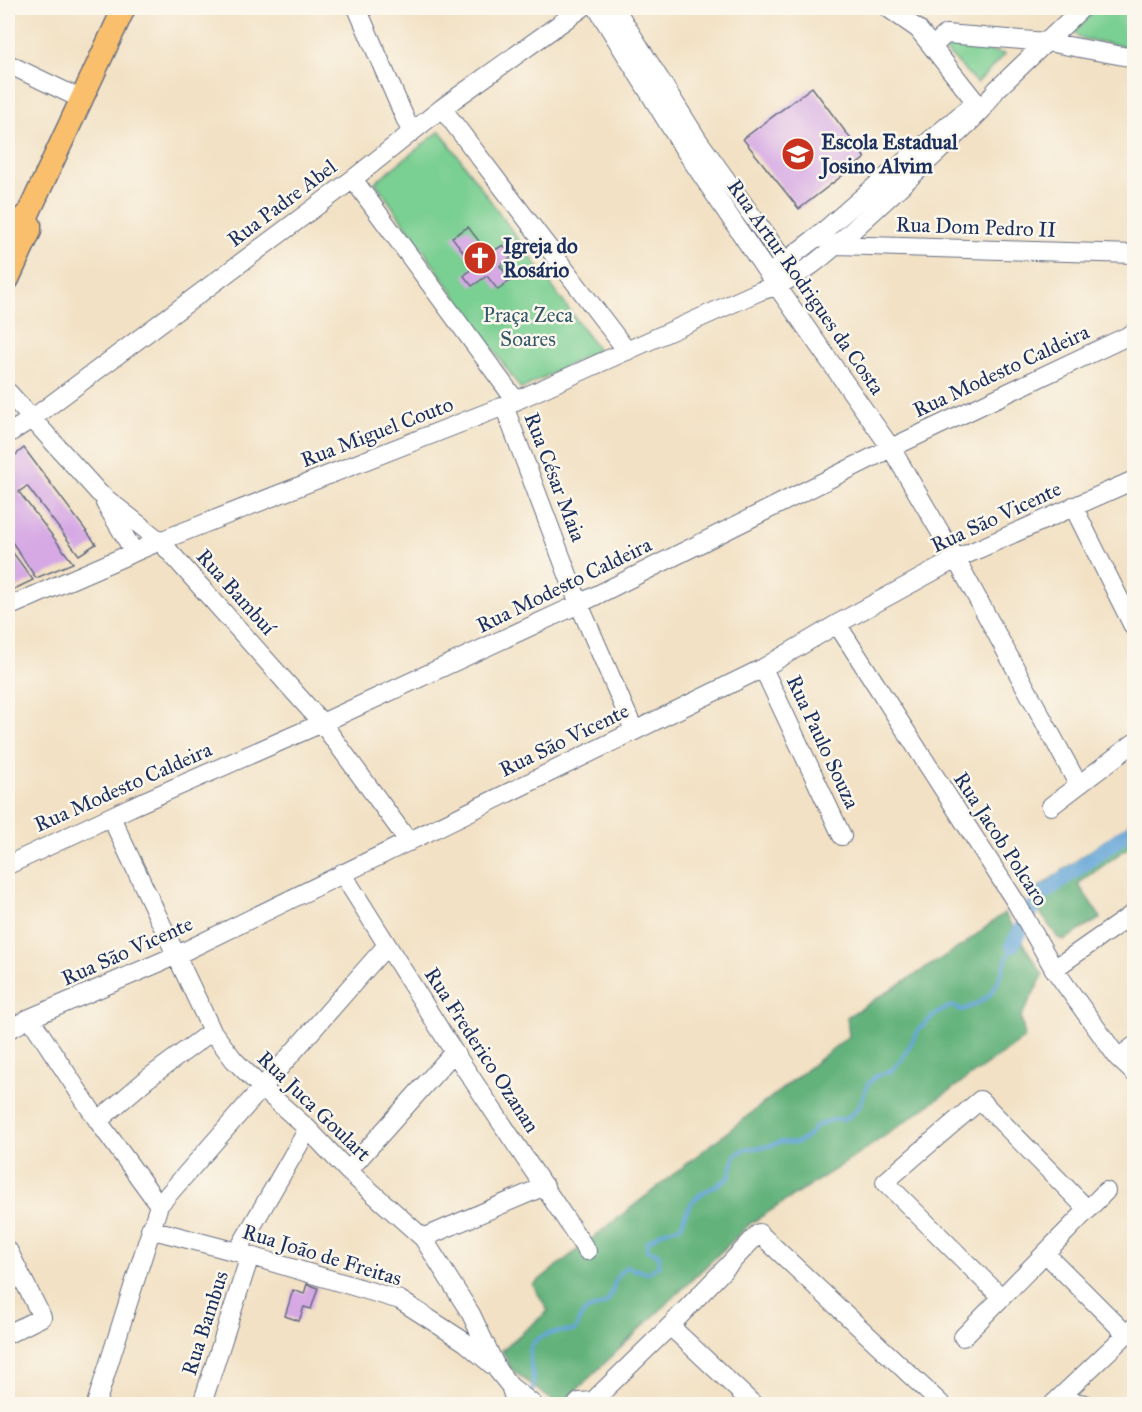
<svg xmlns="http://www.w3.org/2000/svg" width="1142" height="1412" viewBox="0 0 1142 1412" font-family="'IM FELL Great Primer',serif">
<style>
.green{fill:#7acf92;stroke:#4a7f78;stroke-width:1.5}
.forest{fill:#63b27c;stroke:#3f706d;stroke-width:1.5}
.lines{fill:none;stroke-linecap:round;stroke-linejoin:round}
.stream{stroke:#65a6d8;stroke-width:4}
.canal{stroke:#65a6d8;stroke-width:15}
.building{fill:#d6a9e4}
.minor-casing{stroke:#666d82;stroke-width:20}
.major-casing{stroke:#666d82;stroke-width:25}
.minor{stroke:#fff;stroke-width:18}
.major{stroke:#f9bf6c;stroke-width:22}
.labels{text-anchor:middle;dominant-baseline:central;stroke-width:5;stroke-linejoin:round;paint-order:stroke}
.poi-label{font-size:21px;font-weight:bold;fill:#1b2f5e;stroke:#fbf7ec;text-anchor:start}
.street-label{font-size:21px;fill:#1b2f5e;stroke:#fbf7ec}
.park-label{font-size:21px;fill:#33576b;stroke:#fbf7ec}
</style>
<rect width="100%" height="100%" fill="#fbf7ec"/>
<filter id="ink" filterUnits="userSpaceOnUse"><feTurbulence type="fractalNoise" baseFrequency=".0167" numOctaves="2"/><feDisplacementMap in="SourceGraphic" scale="12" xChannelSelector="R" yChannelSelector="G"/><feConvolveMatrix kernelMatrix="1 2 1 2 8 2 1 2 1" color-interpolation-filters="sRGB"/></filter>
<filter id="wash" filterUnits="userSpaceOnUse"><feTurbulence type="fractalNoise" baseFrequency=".008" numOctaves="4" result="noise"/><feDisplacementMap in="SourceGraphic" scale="24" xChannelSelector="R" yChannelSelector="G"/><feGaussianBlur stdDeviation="1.35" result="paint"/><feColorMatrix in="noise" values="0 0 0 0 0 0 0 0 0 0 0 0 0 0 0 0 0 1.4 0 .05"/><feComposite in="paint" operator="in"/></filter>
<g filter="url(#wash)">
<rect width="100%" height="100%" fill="#f2e1c4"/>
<path class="green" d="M 1097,8 L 1134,8 L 1134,48 L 1079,38 L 1074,31 Z
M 948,43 L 1005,54 L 977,83 L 943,48 Z
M 440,131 L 598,350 L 521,389 L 375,182 Z"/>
<path class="forest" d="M 1134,820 L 1134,843 L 1078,884 L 1101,918 L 1064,940 L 1058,938 L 1028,895 Z
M 1004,913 L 1043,975 L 1021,1017 L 1025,1038 L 853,1158 L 751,1223 L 562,1404 L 557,1404 L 511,1369 L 502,1350 L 548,1311 L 533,1285 L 849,1036 L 847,1017 L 963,945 Z"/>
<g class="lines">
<path class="stream" d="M 530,1395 C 538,1383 530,1370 530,1357 C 528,1334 557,1331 574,1331 C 579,1326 578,1319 583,1314 C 589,1306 601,1309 608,1301 C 616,1288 610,1281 626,1267 L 648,1273 L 659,1265 L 659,1254 L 647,1250 L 647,1242 L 662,1232 L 681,1226 C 691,1193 702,1194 729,1178 L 735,1155 L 745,1149 L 765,1147 L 781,1142 L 796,1143 L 807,1137 L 816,1126 L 831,1120 L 846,1119 L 859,1107 L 868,1084 L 877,1075 L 890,1072 L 902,1059 L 919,1029 L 936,1014 L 951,1006 L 962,1010 C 1002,996 997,980 1012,945"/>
<path class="canal" d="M 1012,945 L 1039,897 L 1134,828"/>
</g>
<g id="blocks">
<path class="building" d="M 812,87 L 865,158 L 799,209 L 743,139 Z
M 468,227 L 489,254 L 503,245 L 513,256 L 500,266 L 511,280 L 498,290 L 487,276 L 472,286 L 464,276 L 474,266 L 452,237 Z
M 24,448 L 96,544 L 79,555 L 27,486 L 19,492 L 73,563 L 36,578 L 8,536 L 8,461 Z
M 8,546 L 33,580 L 8,592 Z
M 307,1284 L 318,1288 L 311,1309 L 304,1307 L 299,1321 L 285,1316 L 293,1290 L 304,1294 Z"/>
</g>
</g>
<g filter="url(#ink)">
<use href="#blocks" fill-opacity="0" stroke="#666d82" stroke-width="1.5"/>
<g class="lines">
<g class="minor-casing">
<path id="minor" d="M 357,8 L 411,132
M 597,8 L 684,149 L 769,275 L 891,448 L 956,559 L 1078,784
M 615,8 L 698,140 L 795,276
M 888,8 L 918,29 L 982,110
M 933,46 L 946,34 L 1047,42 L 1134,58
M 8,64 L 81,99
M 442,108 L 627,351
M 353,179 L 516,401
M 818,236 L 836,245 L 1134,254
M 774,270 L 818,236 L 874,187 L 970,107
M 8,392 L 99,493 L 160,541 L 322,723 L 409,842
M 504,406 L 579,604 L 634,730
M 8,434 L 33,418 L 353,179 L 442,108 L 582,8
M 105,503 L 134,552
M 1073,506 L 1134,628
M 8,607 L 160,541 L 504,406 L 760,291 C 801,281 834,247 865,219 C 900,187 935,155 969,123 L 982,110 L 996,90 L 1082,8
M 837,624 L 1017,904 L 1054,969 L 1118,1058 L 1134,1073
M 763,668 L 842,836
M 1051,806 L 1134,743
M 111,817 L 212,1031 L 234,1060 L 261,1087 L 308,1129 L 348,1171 L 423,1238 L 471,1314 L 498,1371 L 510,1386 L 516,1404
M 8,865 L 131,807 L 322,723 L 579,604 L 891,448 L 1134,333
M 342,873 L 454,1052 L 587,1251
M 1054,969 L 1134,913
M 30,1018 L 98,1121 L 159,1205
M 8,1030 L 30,1018 L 177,955 L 763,668 L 837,624 L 956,559 L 1134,480
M 1118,1058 L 1134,1046
M 98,1121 L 147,1079 L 212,1031
M 348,1171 L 454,1052
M 150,1229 L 237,1252 L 400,1300 L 465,1342 L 492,1365
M 423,1238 L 545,1186
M 8,1250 L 42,1317 L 8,1334
M 237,1252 L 308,1129
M 1045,1253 L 1125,1333
M 1001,1297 L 885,1182 L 980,1100 L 1088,1210
M 670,1326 L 753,1404
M 963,1337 L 1106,1191
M 510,1386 L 533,1404
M 1058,1400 L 1085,1404
M 96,1404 L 159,1205 L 387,945
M 202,1404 L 250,1256
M 577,1404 L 579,1402 L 593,1401 L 670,1326 L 759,1233 L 941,1404
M 1053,1404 L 1134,1327"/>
</g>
<g class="major-casing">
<path id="major" d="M 8,243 L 16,225 L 29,212 L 124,8
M 8,279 L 30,231 L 30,225"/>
</g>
<use href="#minor" class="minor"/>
<use href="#major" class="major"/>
</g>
</g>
<defs>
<g id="school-disc" transform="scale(1.725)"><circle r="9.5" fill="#c8321e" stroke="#fbf7ec"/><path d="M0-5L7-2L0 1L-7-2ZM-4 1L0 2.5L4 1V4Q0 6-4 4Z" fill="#fff"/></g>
<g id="church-disc" transform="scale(1.725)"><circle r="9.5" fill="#c8321e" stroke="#fbf7ec"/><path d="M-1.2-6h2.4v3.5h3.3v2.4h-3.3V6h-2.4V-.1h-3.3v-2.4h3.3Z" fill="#fff"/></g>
</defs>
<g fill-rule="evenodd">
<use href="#school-disc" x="798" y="154"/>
<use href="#church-disc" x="480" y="258"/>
</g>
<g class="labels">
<g class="poi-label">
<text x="821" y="142">Escola Estadual<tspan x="821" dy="24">Josino Alvim</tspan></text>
<text x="503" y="246">Igreja do<tspan x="503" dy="24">Rosário</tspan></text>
</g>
<g class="street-label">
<text transform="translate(282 203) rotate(-37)">Rua Padre Abel</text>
<text transform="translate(976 227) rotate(2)">Rua Dom Pedro II</text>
<text transform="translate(806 287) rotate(55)">Rua Artur Rodrigues da Costa</text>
<text transform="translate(1001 371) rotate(-25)">Rua Modesto Caldeira</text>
<text transform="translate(377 432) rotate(-21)">Rua Miguel Couto</text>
<text transform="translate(555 477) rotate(69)">Rua César Maia</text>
<text transform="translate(996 517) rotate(-25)">Rua São Vicente</text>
<text transform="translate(564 585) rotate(-26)">Rua Modesto Caldeira</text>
<text transform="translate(236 592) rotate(48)">Rua Bambuí</text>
<text transform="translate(564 740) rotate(-26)">Rua São Vicente</text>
<text transform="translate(823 742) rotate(65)">Rua Paulo Souza</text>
<text transform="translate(123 787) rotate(-24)">Rua Modesto Caldeira</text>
<text transform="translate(1001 839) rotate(57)">Rua Jacob Polcaro</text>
<text transform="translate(127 951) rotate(-24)">Rua São Vicente</text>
<text transform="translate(482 1050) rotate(57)">Rua Frederico Ozanan</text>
<text transform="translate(314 1106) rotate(44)">Rua Juca Goulart</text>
<text transform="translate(322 1255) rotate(17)">Rua João de Freitas</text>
<text transform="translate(205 1323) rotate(-72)">Rua Bambus</text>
</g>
<g class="park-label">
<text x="528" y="315">Praça Zeca<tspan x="528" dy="24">Soares</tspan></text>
</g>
</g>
<rect width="1142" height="1412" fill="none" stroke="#fbf7ec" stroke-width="30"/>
</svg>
